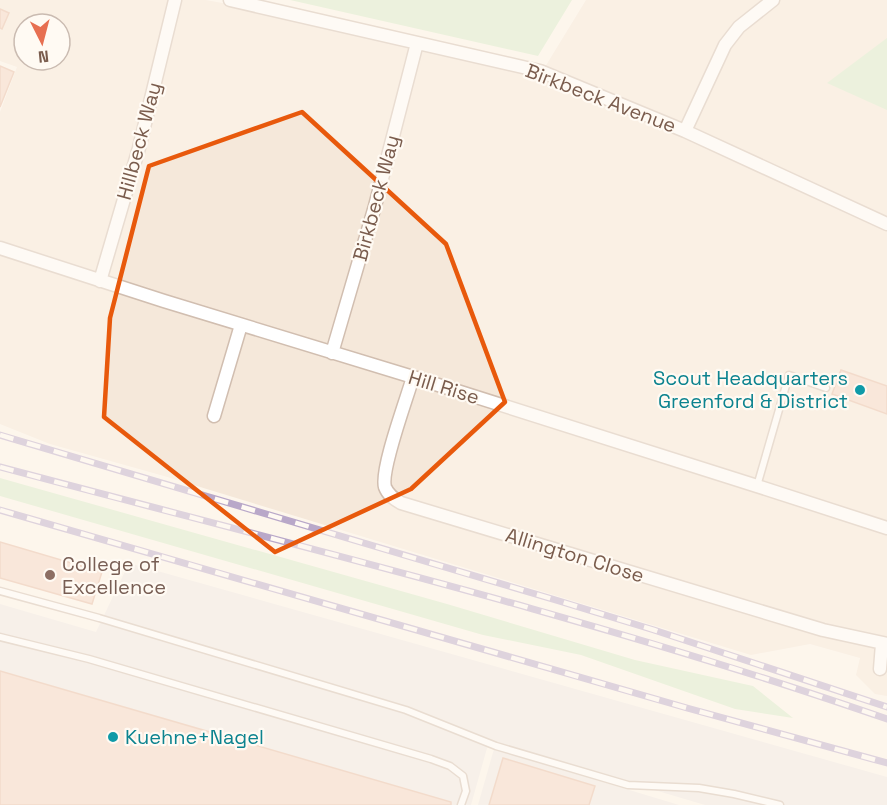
<svg xmlns="http://www.w3.org/2000/svg" width="887" height="805" viewBox="0 0 887 805" font-family="'Space Grotesk',sans-serif">
<style>
.residential{fill:#f5e8da;fill-rule:evenodd}
.industrial{fill:#efe9e4}
.green{fill:#d8ecc9}
.building{fill:#f3d5c3;stroke:#e6bba3;stroke-width:1.5}
.lines{fill:none;stroke-linecap:round;stroke-linejoin:round}
.lane-casing{stroke:#d1beb0;stroke-width:9}
.street-casing{stroke:#d1beb0;stroke-width:15}
.lane{stroke:#fff;stroke-width:6}
.street{stroke:#fff;stroke-width:12}
.rail-casing{stroke:#b9a8c9;stroke-width:7}
.rail{stroke:#fffaf3;stroke-width:4.5;stroke-dasharray:14;stroke-linecap:butt}
.marked{fill:none;stroke:#e8590c;stroke-width:4.5;stroke-linejoin:round}
.culture-dot{fill:#0f9aa8;stroke:#fffaf3;stroke-width:2}
.education-dot{fill:#8d6e63;stroke:#fffaf3;stroke-width:2}
.labels{text-anchor:middle;dominant-baseline:central;stroke-width:4.5;stroke-linejoin:round;paint-order:stroke}
.street-label{font-size:20px;fill:#7a5c4d;stroke:#fffaf3}
.culture-label{font-size:20px;fill:#0d838f;stroke:#fffaf3;text-anchor:end}
.education-label{font-size:20px;fill:#785e54;stroke:#fffaf3;text-anchor:start}
</style>
<rect width="100%" height="100%" fill="#fdf6ec"/>
<path class="residential" d="M 0,0 L 206,0 L 396,35 L 545,67 L 586,0 L 887,0 L 887,696 L 875,694 L 856,675 L 860,658 L 810,644 L 751,655 L 164,476 L 50,444 L 0,424 L 0,112 L 17,67 L 0,61 ZM 24,24 L 60,24 L 60,60 L 24,60 Z"/>
<path class="industrial" d="M 129,563 L 887,777 L 887,805 L 705,805 L 489,741 L 471,805 L 0,805 L 0,604 L 96,632 Z
M 494,749 L 679,805 L 478,805 Z"/>
<path class="green" d="M 290,0 L 572,0 L 538,56 Z
M 887,38 L 887,110 L 827,83 Z
M 0,478 L 447,604 L 635,660 L 753,686 L 793,718 L 735,709 L 581,655 L 483,635 L 0,496 Z"/>
<path class="building" d="M 0,9 L 9,13 L 2,29 L 0,28 Z
M 0,66 L 14,72 L 0,107 Z
M 841,370 L 887,386 L 887,414 L 832,394 Z
M 0,542 L 102,572 L 92,604 L 0,578 Z
M 0,671 L 451,802 L 451,805 L 0,805 Z
M 503,758 L 595,786 L 589,805 L 489,805 Z"/>
<g class="lines">
<g class="lane-casing">
<path id="lane" d="M 757,486 L 789,375 L 826,388
M 0,591 L 99,618 L 406,710 L 496,746 L 628,785 L 699,788 L 734,794 L 780,805
M 0,637 L 89,659 L 431,759 L 450,766 L 463,776 L 466,791 L 461,805"/>
</g>
<g class="street-casing">
<path id="street" d="M 230,0 L 540,71 L 685,131 L 887,224
M 685,131 L 725,45 L 739,27 L 773,0
M 0,248 L 164,301 L 413,377 L 757,486 L 887,528
M 100,281 L 139,148 L 175,0
M 332,353 L 375,206 L 417,43
M 413,377 C 407,398 380,470 385,487 C 388,495 394,499 401,503 L 823,630 L 887,644
M 214,416 L 241,325
M 880,669 L 882,644"/>
</g>
<use href="#lane" class="lane"/>
<use href="#street" class="street"/>
<g class="rail-casing">
<path id="rail" d="M 0,435 L 559,601 L 654,630 L 887,707
M 0,467 C 297,546 596,618 887,719
M 0,510 L 687,708 L 887,763"/>
</g>
<use href="#rail" class="rail"/>
</g>
<path d="M0 0H887V805H0ZM 302,112 L 446,244 L 505,402 L 411,489 L 275,552 L 104,417 L 110,318 L 149,166 Z" fill="#fdf6ec" fill-opacity=".55" fill-rule="evenodd"/>
<path class="marked" d="M 302,112 L 446,244 L 505,402 L 411,489 L 275,552 L 104,417 L 110,318 L 149,166 Z"/>
<g class="culture-dot">
<circle cx="860" cy="390" r="6"/>
<circle cx="113" cy="737" r="6"/>
</g>
<circle class="education-dot" cx="50" cy="575" r="6"/>
<g class="labels">
<g class="street-label">
<text transform="translate(601 98) rotate(21)">Birkbeck Avenue</text>
<text transform="translate(139 141) rotate(-75)">Hillbeck Way</text>
<text transform="translate(376 198) rotate(-75)">Birkbeck Way</text>
<text transform="translate(444 387) rotate(17)">Hill Rise</text>
<text transform="translate(575 555) rotate(17)">Allington Close</text>
</g>
<g class="culture-label">
<text x="848" y="378">Scout Headquarters<tspan x="848" dy="23">Greenford &amp; District</tspan></text>
<text x="125" y="737" text-anchor="start">Kuehne+Nagel</text>
</g>
<g class="education-label">
<text x="62" y="564">College of<tspan x="62" dy="23">Excellence</tspan></text>
</g>
</g>
<g transform="translate(42 42) rotate(174)"><circle r="28" fill="#fffaf3" stroke="#cabbb1" stroke-width="1.5"/>
<path d="M0-4.5L10 22L0 15L-10 22Z" fill="#e76f51"/>
<text y="-9" font-size="16" font-weight="bold" text-anchor="middle" fill="#7a5c4d">N</text>
</g>
</svg>
